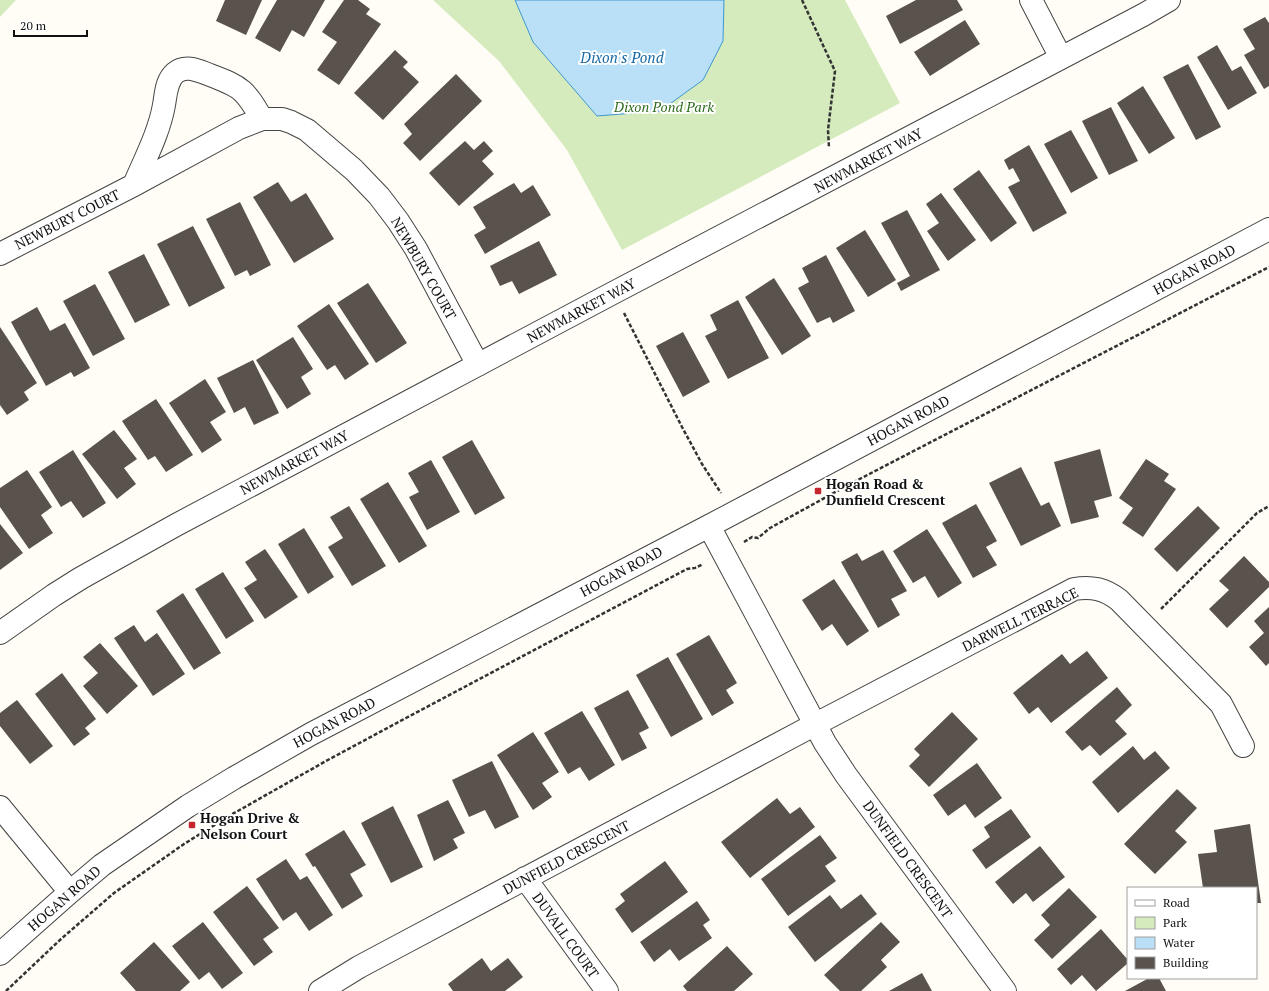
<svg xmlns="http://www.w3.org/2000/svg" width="1269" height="991" viewBox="0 0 1269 991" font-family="'PT Serif',serif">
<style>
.green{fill:#d5ebbd}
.water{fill:#b9e0f7;stroke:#3f96cf}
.building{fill:#5a524d}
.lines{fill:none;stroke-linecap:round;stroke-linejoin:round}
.minor-casing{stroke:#444;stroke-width:24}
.path{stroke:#333;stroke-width:2.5;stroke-dasharray:4 2;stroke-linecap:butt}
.minor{stroke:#fff;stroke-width:22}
.poi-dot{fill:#c4262e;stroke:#fff;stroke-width:1.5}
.labels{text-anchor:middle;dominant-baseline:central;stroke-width:4;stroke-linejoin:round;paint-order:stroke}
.park-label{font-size:14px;font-style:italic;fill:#2f6b1f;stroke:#fff}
.street-label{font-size:14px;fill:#111;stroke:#fff}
.poi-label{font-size:14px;font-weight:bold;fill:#111;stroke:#fff;text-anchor:start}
.water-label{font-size:15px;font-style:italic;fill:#1768a6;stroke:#fff}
</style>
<rect width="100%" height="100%" fill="#fffdf5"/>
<path class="green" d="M 0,0 L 16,0 L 0,17 Z
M 433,0 L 845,0 L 900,103 L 622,250 L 567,150 L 499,61 Z"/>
<path class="water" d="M 515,0 L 724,0 L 723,41 L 703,80 L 660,111 L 597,116 L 533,42 Z"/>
<path class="building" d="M 225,0 L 262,0 L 246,35 L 216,21 Z
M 277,0 L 325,0 L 304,37 L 292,30 L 280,52 L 255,38 Z
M 344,0 L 358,0 L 370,9 L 366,14 L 381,24 L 339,85 L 317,70 L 337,42 L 322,32 Z
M 916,0 L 957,0 L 963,10 L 900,44 L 886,16 Z
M 1265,17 L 1269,23 L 1269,86 L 1264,89 L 1244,55 L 1255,49 L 1243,29 Z
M 965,20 L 980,44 L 930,76 L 914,52 Z
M 1217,45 L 1232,71 L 1241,66 L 1257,93 L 1228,110 L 1197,57 Z
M 395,50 L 408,62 L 403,67 L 419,82 L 383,120 L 354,93 Z
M 1188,64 L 1221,127 L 1196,140 L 1163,77 Z
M 456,74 L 482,101 L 420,161 L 403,143 L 412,134 L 404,124 Z
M 1143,86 L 1175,138 L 1149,154 L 1117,103 Z
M 1111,107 L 1138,161 L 1109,175 L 1082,121 Z
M 1071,130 L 1098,178 L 1071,193 L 1044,144 Z
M 465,141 L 474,150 L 484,141 L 493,151 L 482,161 L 494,174 L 459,206 L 429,173 Z
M 1029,145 L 1067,213 L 1033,232 L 1008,187 L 1020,181 L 1013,168 L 1009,170 L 1004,160 Z
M 979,170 L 1017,223 L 991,242 L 953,189 Z
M 278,182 L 291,202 L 306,193 L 334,239 L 294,263 L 253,197 Z
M 514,183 L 521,193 L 533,185 L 551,215 L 485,254 L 474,235 L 486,228 L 473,207 Z
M 941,193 L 976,240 L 948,261 L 927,231 L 939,223 L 926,204 Z
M 240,202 L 271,265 L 250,276 L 247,270 L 235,276 L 206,219 Z
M 907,210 L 940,270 L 901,291 L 897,283 L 910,276 L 881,223 Z
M 193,226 L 225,288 L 189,307 L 157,244 Z
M 865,230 L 896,280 L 868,297 L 836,248 Z
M 539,241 L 557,275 L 519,294 L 512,281 L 500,286 L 490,266 Z
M 144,254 L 170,305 L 135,323 L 108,272 Z
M 826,255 L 855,311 L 833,323 L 830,317 L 817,323 L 798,288 L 809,282 L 802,268 Z
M 774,278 L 811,336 L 782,355 L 745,297 Z
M 368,283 L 407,343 L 376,363 L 337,303 Z
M 95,284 L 125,339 L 93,356 L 63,301 Z
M 738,300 L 769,358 L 728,379 L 705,336 L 717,330 L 710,315 Z
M 329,304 L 369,364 L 345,380 L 335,365 L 327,370 L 297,326 Z
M 37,307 L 50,331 L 65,323 L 90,368 L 74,377 L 71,372 L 46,386 L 11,322 Z
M 0,327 L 37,383 L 24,392 L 29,400 L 7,415 L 0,405 Z
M 683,332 L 710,382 L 683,397 L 656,346 Z
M 293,337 L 313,369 L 301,377 L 311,394 L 287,409 L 256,360 Z
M 253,360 L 279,413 L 254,425 L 245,407 L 234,413 L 217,378 Z
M 205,379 L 226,412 L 210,422 L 222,440 L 202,453 L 169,403 Z
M 156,399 L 193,455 L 166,472 L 155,456 L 148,460 L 122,421 Z
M 114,430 L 137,459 L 124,468 L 136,484 L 117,499 L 82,454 Z
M 472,440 L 505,498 L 475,515 L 442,457 Z
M 1100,449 L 1112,496 L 1094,501 L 1099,517 L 1071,524 L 1054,462 Z
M 73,450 L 106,503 L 83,518 L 71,501 L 61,507 L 39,472 Z
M 1146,459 L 1169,474 L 1164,481 L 1176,489 L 1143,537 L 1122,523 L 1133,508 L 1119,498 Z
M 431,460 L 460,512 L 427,530 L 409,497 L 419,492 L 408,473 Z
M 1021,467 L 1041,506 L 1049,502 L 1061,526 L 1021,546 L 989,483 Z
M 27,470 L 52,507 L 41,515 L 53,533 L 29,549 L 0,507 L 0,488 Z
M 388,482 L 427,546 L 399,563 L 360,499 Z
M 976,504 L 997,541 L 986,547 L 997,565 L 973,578 L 942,523 Z
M 349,506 L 386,566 L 352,586 L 328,547 L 343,538 L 330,517 Z
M 1198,506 L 1220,528 L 1177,572 L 1154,549 Z
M 0,524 L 23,553 L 0,570 Z
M 304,528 L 334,577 L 308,594 L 278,544 Z
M 927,529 L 962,583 L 938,598 L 925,576 L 913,583 L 893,551 Z
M 265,549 L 298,597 L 265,619 L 244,588 L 257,580 L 245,562 Z
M 883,550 L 907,591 L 891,599 L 900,615 L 878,628 L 841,562 L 857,553 L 862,561 Z
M 1244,556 L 1269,582 L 1269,587 L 1227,628 L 1209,609 L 1229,590 L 1219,581 Z
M 223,572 L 254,621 L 226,639 L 195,589 Z
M 834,579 L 869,631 L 847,646 L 832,624 L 822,631 L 802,600 Z
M 183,593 L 221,653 L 194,670 L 156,611 Z
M 1269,607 L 1269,663 L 1266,666 L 1249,647 L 1264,633 L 1254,621 Z
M 134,625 L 145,642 L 157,633 L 185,674 L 153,696 L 114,638 Z
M 709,635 L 737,683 L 726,690 L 734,703 L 712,716 L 676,654 Z
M 100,643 L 138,686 L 107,714 L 83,686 L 98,673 L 83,657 Z
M 1087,651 L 1108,678 L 1051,723 L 1038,707 L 1029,714 L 1013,693 L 1062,654 L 1070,664 Z
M 668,657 L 703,719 L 671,737 L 636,675 Z
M 62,673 L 96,719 L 85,728 L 90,734 L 74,746 L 35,694 Z
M 1117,687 L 1132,705 L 1115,721 L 1127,734 L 1100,756 L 1090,745 L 1082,751 L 1065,732 Z
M 628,690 L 649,728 L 639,733 L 647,748 L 622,761 L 594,708 Z
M 17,700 L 53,746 L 30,764 L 0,726 L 0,713 Z
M 582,711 L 615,765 L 589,781 L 580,767 L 568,774 L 544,733 Z
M 952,712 L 978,739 L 929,787 L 909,766 L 920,755 L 914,749 Z
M 533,732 L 559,772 L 542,783 L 552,797 L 533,810 L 497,755 Z
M 1133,746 L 1144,760 L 1155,751 L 1170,768 L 1118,813 L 1092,782 Z
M 492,761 L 519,817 L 495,829 L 485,810 L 469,817 L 452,780 Z
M 977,763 L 1002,798 L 975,818 L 965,804 L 948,816 L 933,795 Z
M 1177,789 L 1197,808 L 1175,831 L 1187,842 L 1155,874 L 1124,844 Z
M 777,798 L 790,814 L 800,807 L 815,827 L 750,878 L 721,842 Z
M 448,800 L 465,833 L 453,839 L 458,848 L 434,861 L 417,815 Z
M 393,806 L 423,867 L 391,883 L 361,823 Z
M 1011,809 L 1031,837 L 986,869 L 972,850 L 990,837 L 984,827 Z
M 1250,824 L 1261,903 L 1256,903 L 1256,888 L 1203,888 L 1198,854 L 1217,852 L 1214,830 Z
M 344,830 L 366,865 L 350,874 L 363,896 L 342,909 L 315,866 L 313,867 L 305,854 Z
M 820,835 L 837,858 L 825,866 L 836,881 L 788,916 L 761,879 Z
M 1040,846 L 1065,877 L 1033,902 L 1026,893 L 1013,904 L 995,882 Z
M 286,859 L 300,880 L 307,876 L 333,915 L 309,931 L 296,912 L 283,921 L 256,879 Z
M 665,861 L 688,892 L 632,933 L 615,909 L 625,901 L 620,894 Z
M 247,886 L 279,928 L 263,939 L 273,952 L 254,966 L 213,912 Z
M 1069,888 L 1097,917 L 1052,959 L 1034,940 L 1050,925 L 1041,915 Z
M 861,894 L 877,914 L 815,962 L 788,927 L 830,895 L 841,909 Z
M 697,901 L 710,920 L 703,925 L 712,938 L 679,961 L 670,949 L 654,962 L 640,942 Z
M 203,922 L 243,973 L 222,989 L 209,972 L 199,980 L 172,946 Z
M 881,922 L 900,942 L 881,960 L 887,967 L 861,991 L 840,991 L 824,975 Z
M 1101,929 L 1128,960 L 1128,963 L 1096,991 L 1082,975 L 1071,985 L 1057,969 Z
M 154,942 L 190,982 L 180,991 L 136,991 L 120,973 Z
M 727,946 L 753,974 L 734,991 L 687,991 L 683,986 Z
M 482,958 L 491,971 L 508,958 L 523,977 L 505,991 L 453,991 L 448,984 Z
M 922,973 L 932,991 L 889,991 Z
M 1149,978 L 1159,978 L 1166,991 L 1125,991 Z"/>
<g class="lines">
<g class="minor-casing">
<path id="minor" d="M 1031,0 L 1061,58
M 134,185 C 145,159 159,133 164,105 C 166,94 166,81 175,73 C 186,64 199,71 210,75 C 242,87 245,90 262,119
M 0,254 L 134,185 L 239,128 L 262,119 L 282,119 L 291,122 L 307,130 L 354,170 L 379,196 L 398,221 L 416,249 L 478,365
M 709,526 L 825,743 L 846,775 L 1005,991
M 0,633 L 54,595 L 81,578 L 176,525 L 613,293 L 1143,15 L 1169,0
M 0,807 L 70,892
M 525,878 L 607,991
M 0,954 L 70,892 L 102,865 L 188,806 L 234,778 L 311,734 L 709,526 L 1269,229
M 320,991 L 359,967 L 404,943 L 814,725 L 1074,589 C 1092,586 1105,589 1119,600 L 1221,704 L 1243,746"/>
</g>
<path class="path" d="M 802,0 L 835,71 L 828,130 L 829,148
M 624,313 L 682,427 L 702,464 L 721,493
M 744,542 L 752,537 L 758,538 L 770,528 L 850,484 L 1269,267
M 1161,609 L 1257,513 L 1269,506
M 6,991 L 61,939 L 114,893 L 184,844 L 229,816 L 326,761 L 406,718 L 687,569 L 695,568 L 703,564"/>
<use href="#minor" class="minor"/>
</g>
<g class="poi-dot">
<rect x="814" y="487" width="8" height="8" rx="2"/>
<rect x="188" y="821" width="8" height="8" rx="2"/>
</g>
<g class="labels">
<g class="park-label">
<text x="664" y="106">Dixon Pond Park</text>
</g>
<g class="street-label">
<text transform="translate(868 160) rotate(-28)">NEWMARKET WAY</text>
<text transform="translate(67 219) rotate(-27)">NEWBURY COURT</text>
<text transform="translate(424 268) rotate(60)">NEWBURY COURT</text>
<text transform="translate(1194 269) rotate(-28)">HOGAN ROAD</text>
<text transform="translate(581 310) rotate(-28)">NEWMARKET WAY</text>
<text transform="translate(908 420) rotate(-28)">HOGAN ROAD</text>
<text transform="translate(294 462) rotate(-28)">NEWMARKET WAY</text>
<text transform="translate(621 571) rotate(-28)">HOGAN ROAD</text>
<text transform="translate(1020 619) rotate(-26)">DARWELL TERRACE</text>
<text transform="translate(334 722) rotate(-28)">HOGAN ROAD</text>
<text transform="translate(566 857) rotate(-28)">DUNFIELD CRESCENT</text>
<text transform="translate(908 859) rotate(54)">DUNFIELD CRESCENT</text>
<text transform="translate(64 898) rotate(-41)">HOGAN ROAD</text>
<text transform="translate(566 935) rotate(54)">DUVALL COURT</text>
</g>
<g class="poi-label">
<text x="826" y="483">Hogan Road &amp;<tspan x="826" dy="16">Dunfield Crescent</tspan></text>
<text x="200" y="817">Hogan Drive &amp;<tspan x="200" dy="16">Nelson Court</tspan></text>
</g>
<g class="water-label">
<text x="622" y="57">Dixon's Pond</text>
</g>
</g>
<rect x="1127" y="887" width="130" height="92" fill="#ffffff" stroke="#a0a0a0"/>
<rect x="1135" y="900" width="20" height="6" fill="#ffffff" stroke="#a0a0a0"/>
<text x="1163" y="907" font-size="12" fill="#111111">Road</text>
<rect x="1135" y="917" width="20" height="12" fill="#d5ebbd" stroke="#a0a0a0"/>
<text x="1163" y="927" font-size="12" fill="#111111">Park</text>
<rect x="1135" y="937" width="20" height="12" fill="#b9e0f7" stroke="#a0a0a0"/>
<text x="1163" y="947" font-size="12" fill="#111111">Water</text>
<rect x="1135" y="957" width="20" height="12" fill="#5a524d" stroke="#a0a0a0"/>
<text x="1163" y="967" font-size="12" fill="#111111">Building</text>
<path d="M14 30v6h73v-6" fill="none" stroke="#111111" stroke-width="2"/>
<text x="20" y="30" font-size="12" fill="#111111" stroke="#ffffff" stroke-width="3" paint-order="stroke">20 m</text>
</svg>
